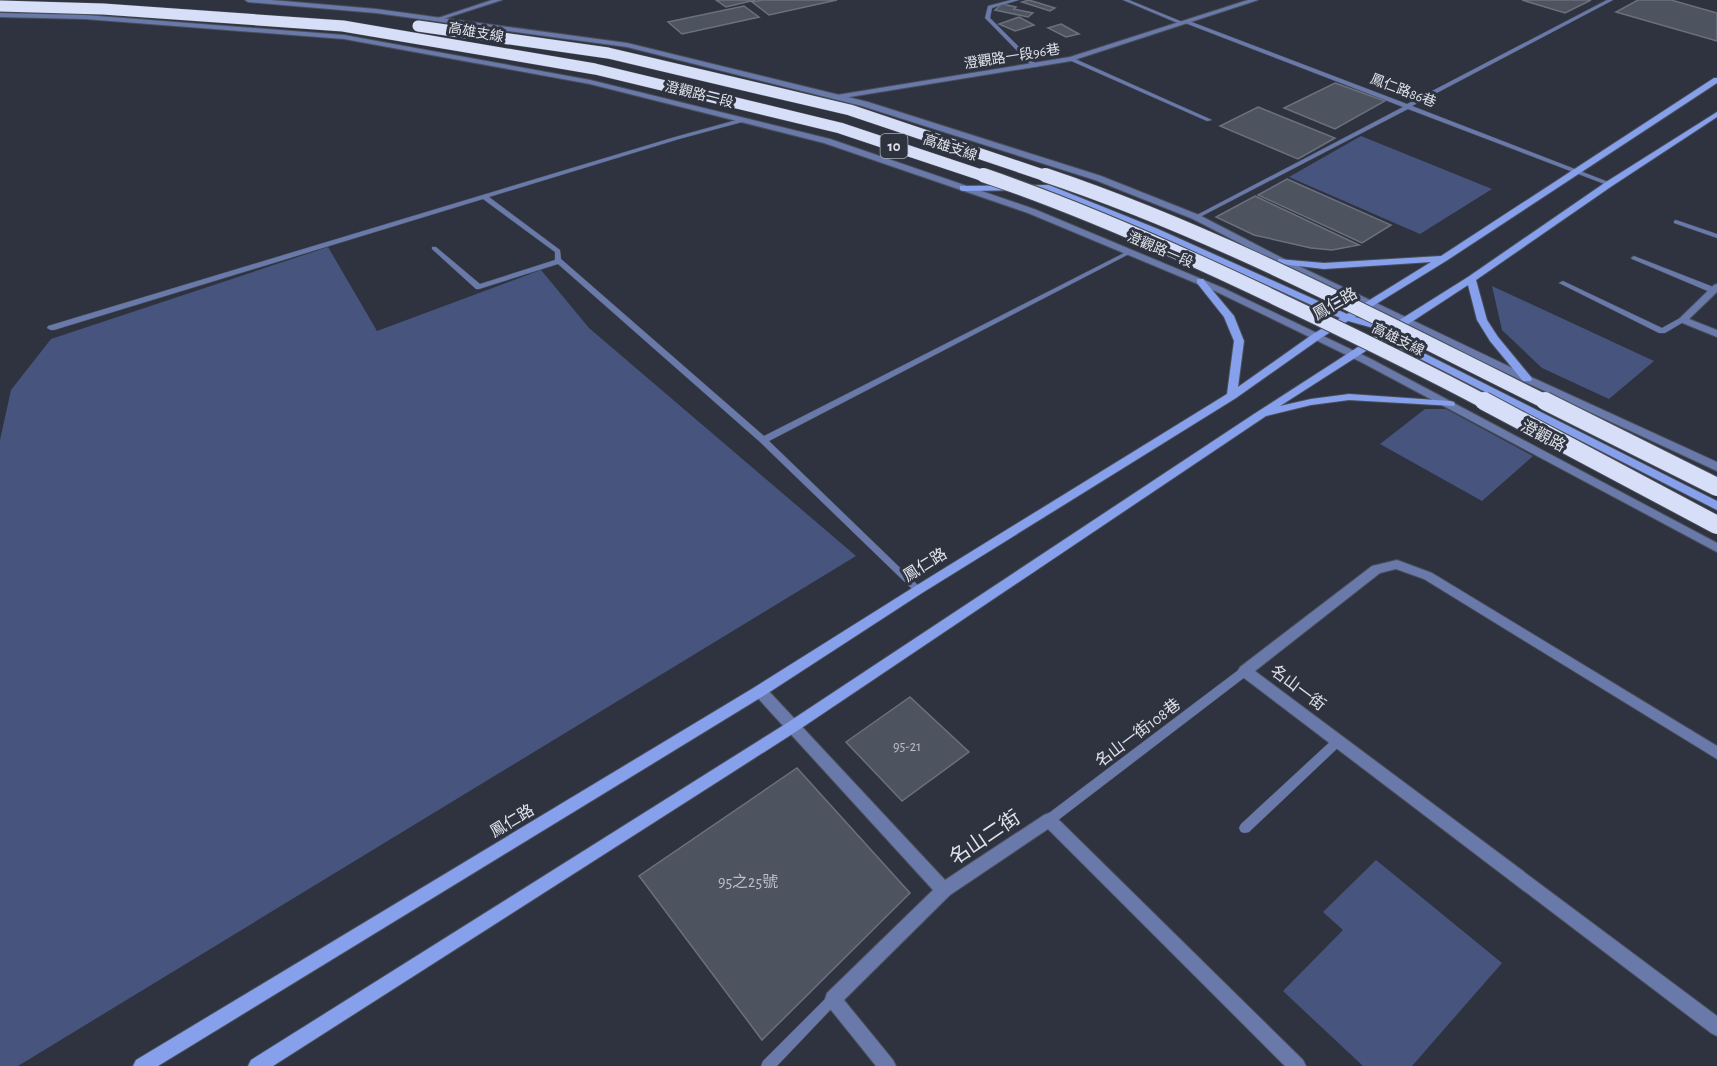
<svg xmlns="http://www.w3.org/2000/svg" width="1717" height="1066" viewBox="0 0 1717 1066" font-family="'Alegreya Sans','Noto Sans TC',sans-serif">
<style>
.green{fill:#47557e}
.building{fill:#4e5360;stroke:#6b707e;stroke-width:1.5}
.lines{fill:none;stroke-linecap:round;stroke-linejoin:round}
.service-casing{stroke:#4a4f5a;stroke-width:1}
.minor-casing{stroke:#4a4f5a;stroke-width:2}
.tertiary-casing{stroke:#4a4f5a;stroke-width:2}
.secondary-casing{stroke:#4a4f5a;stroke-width:2}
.service{fill:#6979a9;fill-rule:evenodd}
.minor{fill:#6979a9;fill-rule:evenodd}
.tertiary{fill:#6979a9;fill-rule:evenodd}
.secondary{fill:#87a0ec;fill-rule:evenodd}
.motorway-bridge-far2-casing{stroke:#4a4f5a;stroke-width:12;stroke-linecap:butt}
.motorway-bridge-far1-casing{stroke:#4a4f5a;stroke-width:16;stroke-linecap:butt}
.motorway-bridge-casing{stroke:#4a4f5a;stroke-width:20;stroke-linecap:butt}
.motorway-bridge-far2{stroke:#d6dff7;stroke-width:11}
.motorway-bridge-far1{stroke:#d6dff7;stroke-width:14}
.motorway-bridge{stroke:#d6dff7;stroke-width:18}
.labels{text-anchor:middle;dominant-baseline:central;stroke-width:6;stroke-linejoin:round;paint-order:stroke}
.far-street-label{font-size:14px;fill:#dfe2ea;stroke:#2e333f}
.number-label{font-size:14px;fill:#bbbec8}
.shield{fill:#2e333f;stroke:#aaaeb7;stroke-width:1.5}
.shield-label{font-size:15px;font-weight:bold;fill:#dfe2ea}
.street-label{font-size:16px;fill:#dfe2ea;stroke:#2e333f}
.near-number-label{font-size:16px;fill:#bbbec8}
.near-street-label{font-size:20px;fill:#dfe2ea;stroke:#2e333f}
</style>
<rect width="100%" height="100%" fill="#2e333f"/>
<path class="green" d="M 1361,136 L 1492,189 L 1420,234 L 1289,177 Z
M 328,247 L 377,331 L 541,270 L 589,328 L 856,556 L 18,1066 L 0,1066 L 0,440 L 11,390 L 51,339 Z
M 1492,286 L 1654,361 L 1609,399 L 1542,368 L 1502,330 Z
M 1425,409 L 1446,409 L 1533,456 L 1482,501 L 1380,444 Z
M 1376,860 L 1502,963 L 1412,1066 L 1363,1066 L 1283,991 L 1343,930 L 1323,912 Z"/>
<path class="building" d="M 716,0 L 755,0 L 726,7 Z
M 762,0 L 837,0 L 769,15 L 752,2 Z
M 1029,0 L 1055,8 L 1050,11 L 1022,2 Z
M 1522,0 L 1591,0 L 1565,13 Z
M 1638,0 L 1671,0 L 1717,13 L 1717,41 L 1616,12 Z
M 1002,4 L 1016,7 L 1014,9 L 1033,13 L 1028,17 L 995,10 Z
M 744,6 L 759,17 L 682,34 L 668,22 Z
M 1019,17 L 1034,25 L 1015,31 L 999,24 Z
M 1061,24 L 1079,34 L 1066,37 L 1048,28 Z
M 1335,83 L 1385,101 L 1335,129 L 1284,108 Z
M 1258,107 L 1335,138 L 1298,159 L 1220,126 Z
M 1287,179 L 1391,225 L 1362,243 L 1258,195 Z
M 1255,196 L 1359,245 L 1332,250 L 1311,248 L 1254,235 L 1216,217 Z
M 910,697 L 969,752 L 902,801 L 846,742 Z
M 797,768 L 910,893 L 762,1040 L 639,876 Z"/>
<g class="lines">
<g class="service-casing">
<path id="service" d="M 1011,0 L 1019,0 L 992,8 L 990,18 L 1037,65 L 1037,67 L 1033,67 L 985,18 L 988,6 Z
M 1123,0 L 1129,0 L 1185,23 L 1180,24 Z
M 1607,0 L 1613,0 L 1412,106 L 1611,183 L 1611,185 L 1607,185 L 1408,109 L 1198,218 L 1193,217 L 1403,107 L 1185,23 L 1185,21 L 1189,21 L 1407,104 Z
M 1069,58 L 1073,58 L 1212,120 L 1207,121 L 1069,60 Z
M 744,118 L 747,120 L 746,121 L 679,139 L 489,197 L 560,250 L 561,259 L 764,436 L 1128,251 L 1132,251 L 1133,252 L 769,441 L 921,588 L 923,590 L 921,592 L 915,592 L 760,442 L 558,264 L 479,289 L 476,289 L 432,249 L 432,247 L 436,247 L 480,284 L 555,260 L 555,252 L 483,199 L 54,330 L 51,330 L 47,328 L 48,326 L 675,137 Z
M 1676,220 L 1717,234 L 1717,238 L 1674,223 L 1674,221 Z
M 1634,256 L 1716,288 L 1717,290 L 1713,292 L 1710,292 L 1632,259 L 1631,258 Z
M 1563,281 L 1662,328 L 1680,318 L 1686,318 L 1687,320 L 1665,333 L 1659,333 L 1559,283 Z
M 1245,667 L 1249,668 L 1250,671 L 1249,674 L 1053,824 L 1049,825 L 1045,824 L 1043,820 L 1045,816 L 1241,668 Z
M 1338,737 L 1342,738 L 1343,741 L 1342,744 L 1249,832 L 1245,833 L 1241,832 L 1239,828 L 1241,824 L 1334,738 Z
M 833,993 L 837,995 L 839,999 L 837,1003 L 777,1066 L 761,1066 L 763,1061 L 829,995 Z"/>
</g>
<g class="minor-casing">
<path id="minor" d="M 492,0 L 502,0 L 440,20 L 435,19 Z
M 1248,0 L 1258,0 L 1071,61 L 837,99 L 833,97 L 837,95 L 1070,57 Z
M 1717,284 L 1717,292 L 1689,319 L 1717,330 L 1717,337 L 1680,322 L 1680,318 L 1714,285 Z
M 1397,560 L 1432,573 L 1717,746 L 1717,759 L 1424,579 L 1396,569 L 1380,573 L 1255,671 L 1717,1016 L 1717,1036 L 1711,1033 L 1240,675 L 1238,671 L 1240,667 L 1372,566 Z
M 760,686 L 765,687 L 945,880 L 1044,815 L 1049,813 L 1054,815 L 1303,1060 L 1306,1066 L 1285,1066 L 1048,829 L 950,895 L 844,1000 L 893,1060 L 896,1066 L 876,1066 L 827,1005 L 825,999 L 827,993 L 933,890 L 755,695 L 753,691 L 755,687 Z"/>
</g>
<g class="tertiary-casing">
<path id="tertiary" d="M 245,0 L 271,0 L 376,9 L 627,43 L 868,102 L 1101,176 L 1199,215 L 1284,259 L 1531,377 L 1717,462 L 1717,471 L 1523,381 L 1278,263 L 1193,219 L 1095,180 L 862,106 L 627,47 L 376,13 L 248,2 Z
M 0,13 L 85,15 L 344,35 L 590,80 L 830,139 L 1034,209 L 1223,288 L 1371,359 L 1717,543 L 1717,552 L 1363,363 L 1217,292 L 1028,213 L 824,143 L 590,84 L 344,39 L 85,19 L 0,17 Z"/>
</g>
<g class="secondary-casing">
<path id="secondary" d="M 1714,78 L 1717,78 L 1717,83 L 1446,261 L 1355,317 L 1390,326 L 1468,277 L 1606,182 L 1717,112 L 1717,117 L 1612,186 L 1476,280 L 1487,320 L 1498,337 L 1531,377 L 1532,379 L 1531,381 L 1523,381 L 1490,341 L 1477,320 L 1468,285 L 1390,336 L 1717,501 L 1717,510 L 1383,340 L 1280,406 L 1311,399 L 1349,394 L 1450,401 L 1454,402 L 1455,404 L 1454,406 L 1349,400 L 1311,405 L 1266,416 L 797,731 L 273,1066 L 248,1066 L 251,1060 L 787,723 L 1254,414 L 1375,336 L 1375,332 L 1384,331 L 1348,321 L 1321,338 L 1236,398 L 922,593 L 765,695 L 158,1066 L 133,1066 L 136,1060 L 755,687 L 914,587 L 1227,394 L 1234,341 L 1224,317 L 1197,283 L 1197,279 L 1203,279 L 1234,316 L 1244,341 L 1238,387 L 1313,334 L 1340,318 L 1152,233 L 1045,190 L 963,191 L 960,190 L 960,186 L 1049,185 L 1158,229 L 1347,314 L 1431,262 L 1324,269 L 1281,264 L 1278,263 L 1278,259 L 1324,263 L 1441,256 Z"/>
</g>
<use href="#service" class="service"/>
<use href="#minor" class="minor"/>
<use href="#tertiary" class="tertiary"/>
<use href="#secondary" class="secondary"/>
<g class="motorway-bridge-far2-casing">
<path id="motorway-bridge-far2" d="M 0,6 L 103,9 L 343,26 L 595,69 L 840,128 L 987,177
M 418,26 L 608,53 L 850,110 L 1049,177"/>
</g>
<g class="motorway-bridge-far1-casing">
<path id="motorway-bridge-far1" d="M 983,175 C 1089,211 1191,257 1292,306 C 1357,337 1423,369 1487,403
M 1045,175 C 1219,233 1384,322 1548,403"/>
</g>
<g class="motorway-bridge-casing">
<path id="motorway-bridge" d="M 1484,401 L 1717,525
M 1545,401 L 1717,487"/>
</g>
<use href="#motorway-bridge-far2" class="motorway-bridge-far2"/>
<use href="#motorway-bridge-far1" class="motorway-bridge-far1"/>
<use href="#motorway-bridge" class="motorway-bridge"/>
</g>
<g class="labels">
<g class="far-street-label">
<text transform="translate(476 33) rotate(10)">高雄支線</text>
<text transform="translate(1012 57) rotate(-9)">澄觀路一段96巷</text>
<text transform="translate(1403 91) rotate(21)">鳳仁路86巷</text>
<text transform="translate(699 95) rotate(14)">澄觀路一段</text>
<text transform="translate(950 148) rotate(18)">高雄支線</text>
<text transform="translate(1160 250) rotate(23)">澄觀路一段</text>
<text transform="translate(1398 340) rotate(26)">高雄支線</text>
</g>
<g class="number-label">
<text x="907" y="747">95-21</text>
</g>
<rect class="shield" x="880.5" y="134" width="27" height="24" rx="4.5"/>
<g class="shield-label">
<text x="894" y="146">10</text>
</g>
<g class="street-label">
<text transform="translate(1335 304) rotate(-30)">鳳仁路</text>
<text transform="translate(1543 436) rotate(28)">澄觀路</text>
<text transform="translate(925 565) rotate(-32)">鳳仁路</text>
<text transform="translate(1298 688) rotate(37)">名山一街</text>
<text transform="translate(1138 733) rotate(-37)">名山一街108巷</text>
<text transform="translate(512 821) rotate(-31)">鳳仁路</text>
</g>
<g class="near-number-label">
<text x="748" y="882">95之25號</text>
</g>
<g class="near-street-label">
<text transform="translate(985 838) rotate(-34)">名山二街</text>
</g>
</g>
</svg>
